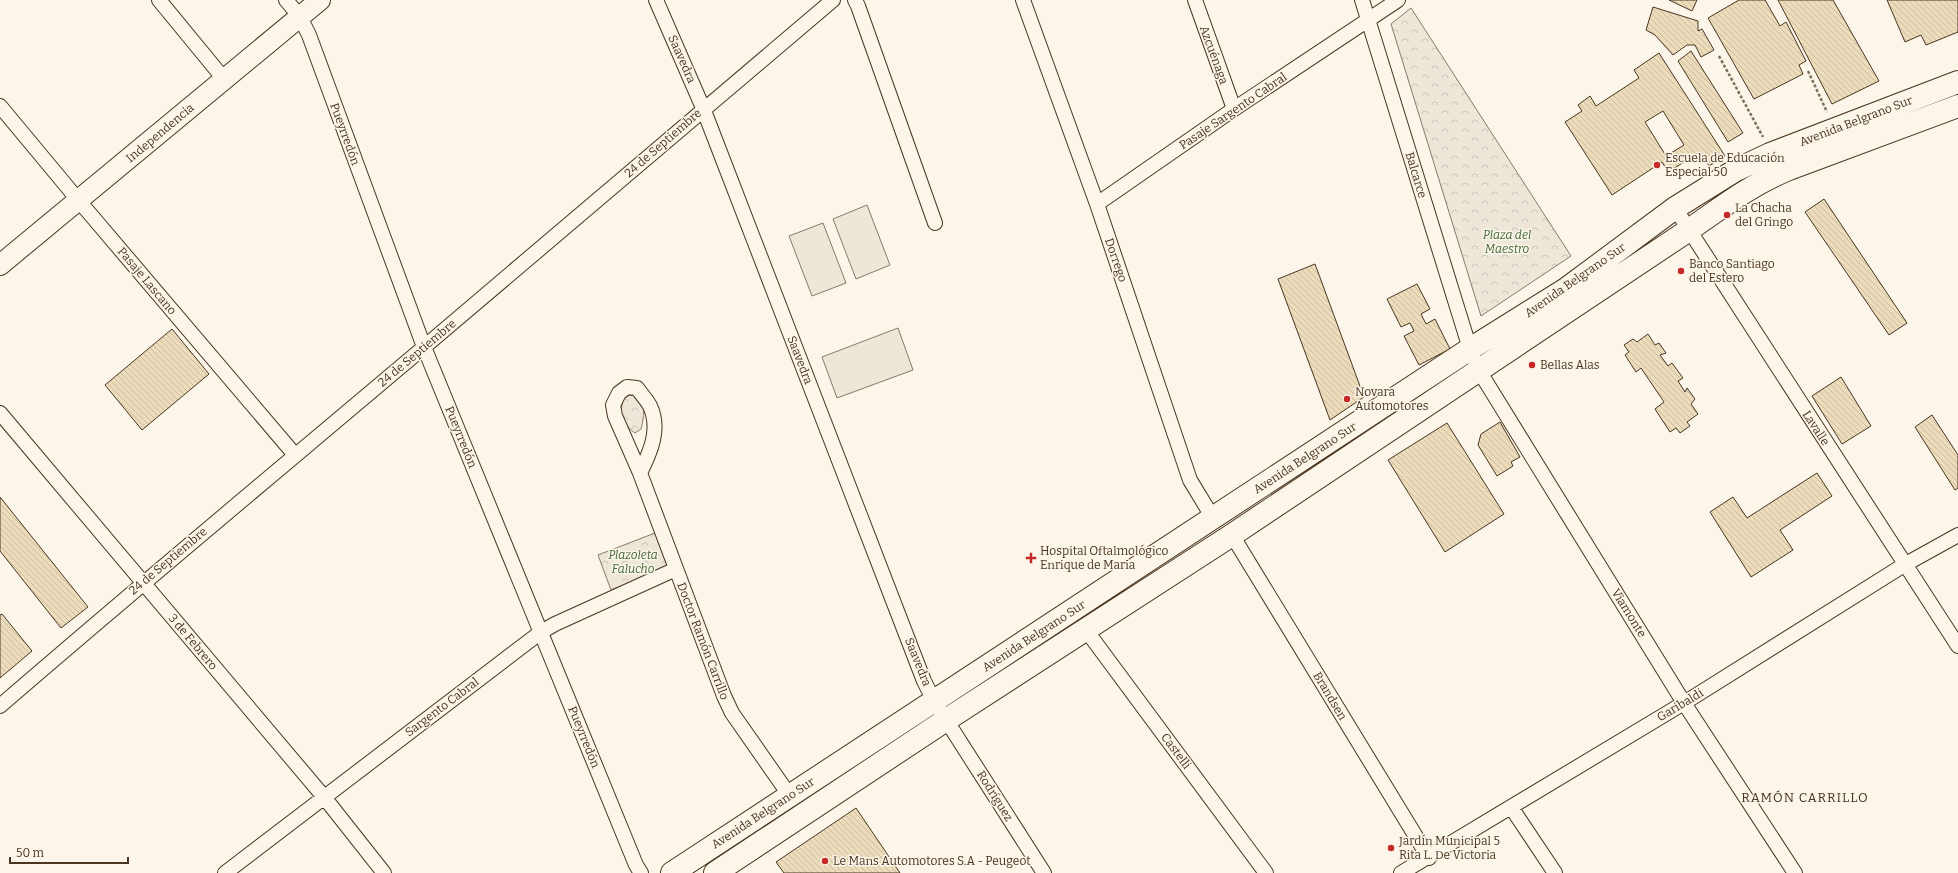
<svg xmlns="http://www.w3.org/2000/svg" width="1958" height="873" viewBox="0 0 1958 873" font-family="Bitter,serif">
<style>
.park{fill:url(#park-crowns);stroke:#887966}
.garden{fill:#ede6d9;stroke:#887966}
.building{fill:url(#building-back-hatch);stroke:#4a3520;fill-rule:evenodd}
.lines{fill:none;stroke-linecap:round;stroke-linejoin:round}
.street-casing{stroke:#4a3520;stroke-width:16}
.secondary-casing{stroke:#4a3520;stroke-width:22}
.highway-casing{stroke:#4a3520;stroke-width:24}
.path{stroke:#7f6f5c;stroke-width:2.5;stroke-dasharray:3 2;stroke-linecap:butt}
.street{stroke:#fbf6e9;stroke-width:14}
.secondary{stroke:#fbf6e9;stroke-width:20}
.highway{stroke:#fbf6e9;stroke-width:22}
.poi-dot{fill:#c62828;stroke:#fbf6e9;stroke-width:1.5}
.labels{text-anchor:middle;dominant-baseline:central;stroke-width:3;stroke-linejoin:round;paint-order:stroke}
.street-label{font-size:12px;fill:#4a3520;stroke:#fbf6e9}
.poi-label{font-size:12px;fill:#4a3520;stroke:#fbf6e9;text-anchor:start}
.park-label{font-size:12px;font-style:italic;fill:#436837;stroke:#fbf6e9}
.neighbourhood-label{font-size:13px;letter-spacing:1px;fill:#4a3520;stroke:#fbf6e9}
</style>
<defs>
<pattern id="park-crowns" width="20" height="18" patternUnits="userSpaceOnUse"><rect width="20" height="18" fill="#ede6d9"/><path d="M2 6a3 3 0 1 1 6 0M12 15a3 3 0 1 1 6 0" fill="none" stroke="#cdc6ba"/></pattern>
<pattern id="building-back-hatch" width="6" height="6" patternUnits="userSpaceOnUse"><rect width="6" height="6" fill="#ecdcbc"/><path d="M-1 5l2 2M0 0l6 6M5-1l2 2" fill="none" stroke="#ccbda1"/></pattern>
</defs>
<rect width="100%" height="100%" fill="#fbf6e9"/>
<path class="park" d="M 1411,8 L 1571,256 L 1481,316 L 1391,24 Z
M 635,395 C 647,404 644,417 641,429 L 635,433 C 622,424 617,410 626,396 Z
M 655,533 L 668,568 L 611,590 L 598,555 Z"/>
<path class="garden" d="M 867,205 L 890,265 L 856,279 L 833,219 Z
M 823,223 L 846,283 L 812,296 L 789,236 Z
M 898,328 L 913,370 L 837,398 L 822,357 Z"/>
<path class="building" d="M 1669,0 L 1697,0 L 1692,11 Z
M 1739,0 L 1765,0 L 1780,26 L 1786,22 L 1806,61 L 1799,65 L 1803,74 L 1754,99 L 1708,18 Z
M 1778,0 L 1833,0 L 1879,81 L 1832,104 Z
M 1887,0 L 1958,0 L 1958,32 L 1926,45 L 1921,35 L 1905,42 Z
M 1653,7 L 1698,21 L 1698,31 L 1702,29 L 1714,50 L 1701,57 L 1695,45 L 1687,45 L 1673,55 L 1655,35 L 1646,30 Z
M 1691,51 L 1743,133 L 1728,142 L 1678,61 Z
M 1659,53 L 1725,156 L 1709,166 L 1700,152 L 1668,172 L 1662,162 L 1612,195 L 1565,122 L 1582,111 L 1578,105 L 1590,96 L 1596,106 L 1639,78 L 1634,70 ZM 1663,111 L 1684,145 L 1666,156 L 1645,122 Z
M 1824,199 L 1907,323 L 1889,335 L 1805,212 Z
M 1315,264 L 1364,397 L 1330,420 L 1278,279 Z
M 1417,284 L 1430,309 L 1421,314 L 1426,324 L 1435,319 L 1450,349 L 1419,365 L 1404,336 L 1414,331 L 1410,323 L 1401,327 L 1387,299 Z
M 172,329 L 209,374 L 142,430 L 105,385 Z
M 1648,334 L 1655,345 L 1659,343 L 1666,353 L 1660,355 L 1668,366 L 1672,363 L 1683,378 L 1678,381 L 1685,392 L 1687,388 L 1695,399 L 1691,404 L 1698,414 L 1687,422 L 1690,426 L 1680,433 L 1676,428 L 1670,432 L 1655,409 L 1664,402 L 1641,368 L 1636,372 L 1625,355 L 1629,352 L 1624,345 L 1633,339 L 1637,342 Z
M 1841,377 L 1871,426 L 1842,444 L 1812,396 Z
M 1932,415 L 1958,455 L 1958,488 L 1955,490 L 1915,427 Z
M 1500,422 L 1520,457 L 1511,462 L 1513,466 L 1497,476 L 1478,445 L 1481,434 Z
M 1447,423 L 1504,514 L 1445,552 L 1388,460 Z
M 1817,473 L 1832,496 L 1780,530 L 1793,550 L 1751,577 L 1710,512 L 1733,497 L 1747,518 Z
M 0,497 L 88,607 L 61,628 L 0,551 Z
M 2,614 L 32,651 L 0,678 L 0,615 Z
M 856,808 L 900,873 L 784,873 L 776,862 Z"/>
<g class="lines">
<g class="street-casing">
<path id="street" d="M 159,0 L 224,79
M 286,0 L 300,17 L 309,35 L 424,347 L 636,865 L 641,873
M 656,0 L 703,108 L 924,681 L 934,701 L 1044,873
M 855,0 L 858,6 L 935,223
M 1023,0 L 1097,204 L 1190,480 L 1213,518
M 1195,0 L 1234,109
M 1362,0 L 1470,349 L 1478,369 L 1684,703 L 1795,873
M 0,106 L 79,201 L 295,455
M 1097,204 L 1234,109 L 1398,0
M 1675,208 L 1958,646
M 0,413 L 324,797 L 384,873
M 640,473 C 650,453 661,429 650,406 C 647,400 641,394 637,388 L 627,387 L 619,393 L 613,405 L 615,416 L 640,473 L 724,696 L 732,713 L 790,796
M 1232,535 L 1429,858
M 1086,630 L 1266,873
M 0,706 C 140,585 282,467 423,348 C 560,233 696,115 833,0
M 1511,807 L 1555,873
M 225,873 L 541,632 L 555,624 L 676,569
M 1401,873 L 1684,703 L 1904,565 L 1958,535"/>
</g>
<g class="secondary-casing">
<path id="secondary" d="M 0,265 L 320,0"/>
</g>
<g class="highway-casing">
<path id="highway" d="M 672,873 L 1470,349 L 1566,289 L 1675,208 L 1736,170 L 1770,154 L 1958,82
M 715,873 L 946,720 L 1232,535 L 1689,230 C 1722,207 1752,184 1789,169 L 1958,106"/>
</g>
<path class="path" d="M 1719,56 L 1763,137
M 1808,71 L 1827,112"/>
<use href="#street" class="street"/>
<use href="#secondary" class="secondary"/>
<use href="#highway" class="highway"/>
</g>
<g class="poi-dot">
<circle cx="1657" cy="165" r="4"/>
<circle cx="1727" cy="215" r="4"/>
<circle cx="1681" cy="271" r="4"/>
<circle cx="1532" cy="365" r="4"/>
<circle cx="1347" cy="399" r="4"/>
<path d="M1029 552h4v4h4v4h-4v4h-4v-4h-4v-4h4z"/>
<circle cx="1391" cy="848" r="4"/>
<circle cx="825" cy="861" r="4"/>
</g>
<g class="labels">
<g class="street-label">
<text transform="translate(1214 55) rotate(70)">Azcuénaga</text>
<text transform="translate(682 59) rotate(66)">Saavedra</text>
<text transform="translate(1233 111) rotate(-34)">Pasaje Sargento Cabral</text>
<text transform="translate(1856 121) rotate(-21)">Avenida Belgrano Sur</text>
<text transform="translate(160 133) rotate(-40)">Independencia</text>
<text transform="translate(345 134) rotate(70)">Pueyrredón</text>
<text transform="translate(663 143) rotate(-41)">24 de Septiembre</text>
<text transform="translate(1416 175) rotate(73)">Balcarce</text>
<text transform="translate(1116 260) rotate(71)">Dorrego</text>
<text transform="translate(1575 280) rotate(-35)">Avenida Belgrano Sur</text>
<text transform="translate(147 281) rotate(50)">Pasaje Lascano</text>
<text transform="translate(417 353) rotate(-40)">24 de Septiembre</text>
<text transform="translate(800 360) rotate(69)">Saavedra</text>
<text transform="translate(1816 428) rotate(57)">Lavalle</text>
<text transform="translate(461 437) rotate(68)">Pueyrredón</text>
<text transform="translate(1305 458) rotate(-33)">Avenida Belgrano Sur</text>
<text transform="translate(168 561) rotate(-40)">24 de Septiembre</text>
<text transform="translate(1629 613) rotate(58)">Viamonte</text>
<text transform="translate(1034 636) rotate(-33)">Avenida Belgrano Sur</text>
<text transform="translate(703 641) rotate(69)">Doctor Ramón Carrillo</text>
<text transform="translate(193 642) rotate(50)">3 de Febrero</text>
<text transform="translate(918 662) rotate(68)">Saavedra</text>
<text transform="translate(1330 696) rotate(59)">Brandsen</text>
<text transform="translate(1680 705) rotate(-31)">Garibaldi</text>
<text transform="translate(442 707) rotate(-37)">Sargento Cabral</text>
<text transform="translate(584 737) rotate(68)">Pueyrredón</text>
<text transform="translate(1176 751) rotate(53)">Castelli</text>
<text transform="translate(995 796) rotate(58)">Rodríguez</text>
<text transform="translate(763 813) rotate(-33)">Avenida Belgrano Sur</text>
</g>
<g class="poi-label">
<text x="1665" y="158">Escuela de Educación<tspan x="1665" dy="14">Especial 50</tspan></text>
<text x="1735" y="208">La Chacha<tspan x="1735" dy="14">del Gringo</tspan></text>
<text x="1689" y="264">Banco Santiago<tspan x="1689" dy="14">del Estero</tspan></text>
<text x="1540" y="365">Bellas Alas</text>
<text x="1355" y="392">Novara<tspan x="1355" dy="14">Automotores</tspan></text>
<text x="1040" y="551">Hospital Oftalmológico<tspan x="1040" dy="14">Enrique de Maria</tspan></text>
<text x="1399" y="841">Jardín Municipal 5<tspan x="1399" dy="14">Rita L. De Victoria</tspan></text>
<text x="833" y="861">Le Mans Automotores S.A - Peugeot</text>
</g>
<g class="park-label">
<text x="1507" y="235">Plaza del<tspan x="1507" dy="14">Maestro</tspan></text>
<text x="633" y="555">Plazoleta<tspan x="633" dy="14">Falucho</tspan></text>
</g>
<g class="neighbourhood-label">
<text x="1805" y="797">RAMÓN CARRILLO</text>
</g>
</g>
<path d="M10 857v6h118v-6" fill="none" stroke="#4a3520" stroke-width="2"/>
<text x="16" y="857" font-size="12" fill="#4a3520" stroke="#fbf6e9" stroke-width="3" paint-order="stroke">50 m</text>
</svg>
